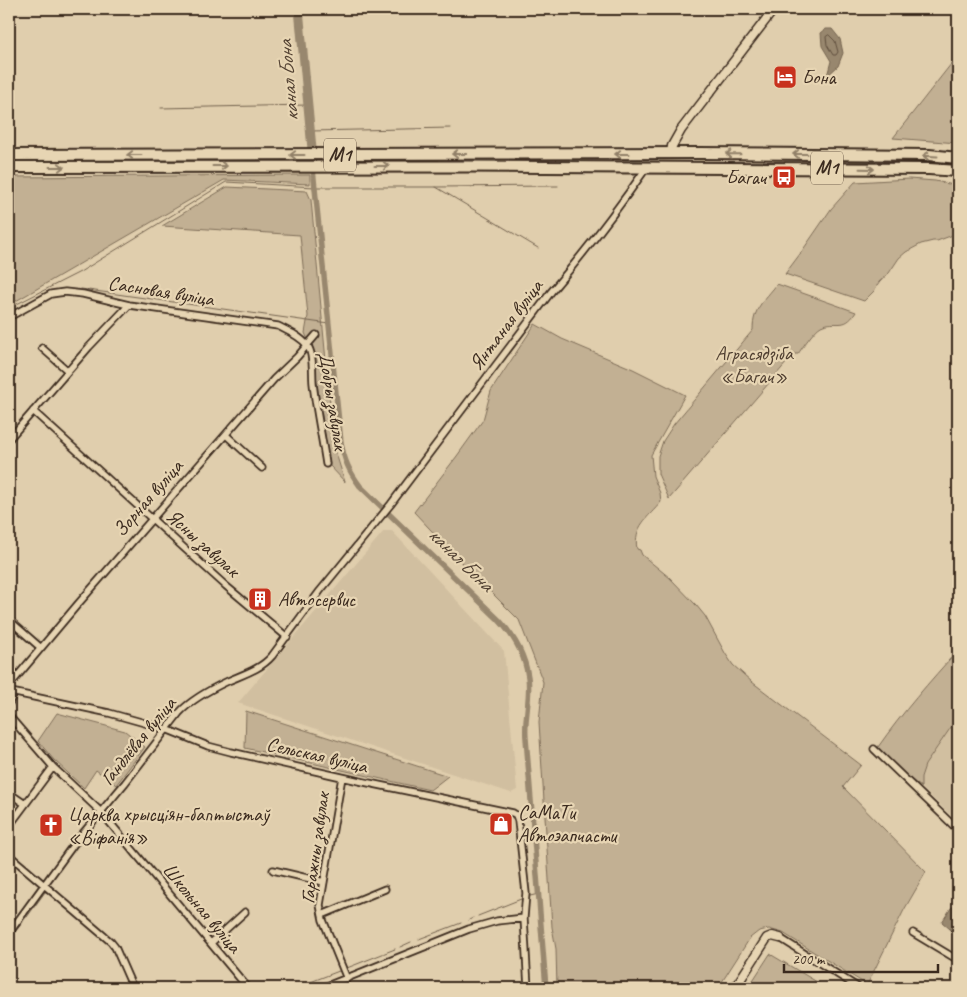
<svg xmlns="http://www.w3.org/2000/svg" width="967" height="997" viewBox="0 0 967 997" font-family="Caveat,sans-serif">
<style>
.built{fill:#d1bfa0}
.green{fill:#c2b093;stroke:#7e6d58}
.water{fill:#98876e;stroke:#73624e}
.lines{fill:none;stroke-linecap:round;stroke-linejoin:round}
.shore{stroke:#604f3e;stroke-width:1}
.stream{stroke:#73624e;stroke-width:1}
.canal{stroke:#98876e;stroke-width:5.5}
.river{stroke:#98876e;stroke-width:9}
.street-casing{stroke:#3b2a1e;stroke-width:9}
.secondary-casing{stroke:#3b2a1e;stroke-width:11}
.highway-casing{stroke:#3b2a1e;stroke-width:14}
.street{stroke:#e7d5b3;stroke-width:5.5}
.secondary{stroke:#e7d5b3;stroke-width:8}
.highway{stroke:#e7d5b3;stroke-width:10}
.oneway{stroke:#918068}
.labels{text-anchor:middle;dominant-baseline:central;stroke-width:4.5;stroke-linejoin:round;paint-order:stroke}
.shield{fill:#e7d5b3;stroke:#6f5d4b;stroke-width:1}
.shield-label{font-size:19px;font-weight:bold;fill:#3b2a1e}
.poi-label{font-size:20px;fill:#3b2a1e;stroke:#e7d5b3;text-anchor:start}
.street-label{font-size:20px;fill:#3b2a1e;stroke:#e7d5b3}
.park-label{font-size:20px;fill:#4f3e30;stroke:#e7d5b3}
.water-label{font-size:21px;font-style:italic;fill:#524132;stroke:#e7d5b3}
</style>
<rect width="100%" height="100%" fill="#e0cead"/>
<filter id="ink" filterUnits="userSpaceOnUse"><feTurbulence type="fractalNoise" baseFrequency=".02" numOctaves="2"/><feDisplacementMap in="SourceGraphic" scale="10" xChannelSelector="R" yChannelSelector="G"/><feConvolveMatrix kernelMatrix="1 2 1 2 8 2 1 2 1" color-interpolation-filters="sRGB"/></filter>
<g filter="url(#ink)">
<path class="built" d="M 384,531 L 392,531 L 504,651 L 517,790 L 511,793 L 238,703 Z
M 958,717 L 958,822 L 921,787 L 921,777 L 925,765 Z"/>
<path class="green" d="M 958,55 L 958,143 L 893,138 L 955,59 Z
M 310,175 L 310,184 L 224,180 L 9,305 L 9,177 Z
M 909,179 L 935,181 L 958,186 L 958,236 L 953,235 L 937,241 L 933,241 L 921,244 L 906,252 L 899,258 L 889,273 L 879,282 L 874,291 L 864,301 L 785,274 L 800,254 L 831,209 L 855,182 Z
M 227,187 L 307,191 L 311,200 L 334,447 L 345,482 L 330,466 L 319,398 L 313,351 L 305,333 L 308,316 L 300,235 L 162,226 Z
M 777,284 L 856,312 C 844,331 837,319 821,326 C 814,330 802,348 798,354 L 794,354 L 669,499 L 658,474 L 658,456 L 663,441 L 674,424 L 753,330 C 753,308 764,301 777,284 Z
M 535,324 L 562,339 L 633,369 L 685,395 L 651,455 L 653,476 L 660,493 L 661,502 C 648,518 633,526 637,549 L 640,550 L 642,555 L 670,578 L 696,605 L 705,616 L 725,653 L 733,665 L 752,682 L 861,765 L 843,787 L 926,872 L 904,910 L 867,985 L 783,933 L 769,929 L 759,931 L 750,938 L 718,988 L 557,988 L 556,949 L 552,927 L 539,722 L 543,682 L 519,620 L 459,560 L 414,512 L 457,456 L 483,420 L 491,391 Z
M 958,650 L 958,717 L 925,765 L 921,777 L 921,787 L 908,777 L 878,747 C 902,713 930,681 958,650 Z
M 246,711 L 448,776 L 430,790 L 245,748 Z
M 57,713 L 125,731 L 145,747 L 116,785 L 96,770 L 84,788 L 54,760 L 38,741 Z
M 770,954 L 827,988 L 748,988 Z"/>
<path class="water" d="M 826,29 L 832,29 L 840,39 L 843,53 L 838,66 L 827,76 L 831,61 L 822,46 L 821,33 Z
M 956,905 L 958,905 L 958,936 L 942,922 L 951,908 Z"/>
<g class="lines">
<path class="shore" d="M 829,35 L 835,41 L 838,52 L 836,55 L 833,55 L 827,45 L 826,37 Z"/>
<path class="stream" d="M 161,108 L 308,105
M 311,131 L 451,128
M 436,187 L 558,186
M 81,289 L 329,324
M 9,308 L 80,272 L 226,182 L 315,187 L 436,187 L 538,248
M 530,896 L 539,894
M 478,916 L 521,899
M 27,917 L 45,892 L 47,892 L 57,900
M 81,920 L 88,926
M 469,920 L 473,918
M 15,932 L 23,922
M 419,939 L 461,923
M 106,942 L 111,949
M 400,947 L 411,942
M 116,958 L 121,968
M 347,968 L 395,949
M 125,978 L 129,986
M 295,988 L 339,971"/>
<path class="canal" d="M 313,169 L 341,442 C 344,460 349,471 360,486 L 499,620 C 514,636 525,655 528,677 C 531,697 524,718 526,738 C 532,821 540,905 546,988"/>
<path class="river" d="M 299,9 L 312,149"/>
<g class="street-casing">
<path id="street" d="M 9,317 L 51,294 L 65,292 L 83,294 L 129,305 L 278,326 C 288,331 300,336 307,345 C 314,353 312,372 313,383 C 316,410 322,437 326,464
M 42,348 L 68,371
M 33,411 L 226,586 L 287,637
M 226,435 L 262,468
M 9,439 L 89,347 L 129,305
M 9,620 L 41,648
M 9,686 L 78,604 L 274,379 L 297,357 L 316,335
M 11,692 L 109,713 L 166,729 L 208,746 L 231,752 L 364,782 L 513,813 L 516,815 L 518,821 L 526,893 L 524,918 L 528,988
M 9,703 L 12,697 L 10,690
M 9,716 L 53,767 L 101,812 L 248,988
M 874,749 L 958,830
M 342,777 L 320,905 L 323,920 L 347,979
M 9,793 L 25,804
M 9,826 L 53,767
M 9,855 L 111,942 L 115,947 L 133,988
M 273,870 L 324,882
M 322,915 L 385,889
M 9,933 L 74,844 L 125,783 L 179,713 C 192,699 211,689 228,681 C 244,674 261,669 272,656 L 320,591 L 391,504 L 551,292 C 585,252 617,210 647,167
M 913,933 L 958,960
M 780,938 L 859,988
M 211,943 L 245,912
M 322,988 L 469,929 L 497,921 L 524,918"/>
</g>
<g class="secondary-casing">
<path id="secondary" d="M 671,153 L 672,146 L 681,130 L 774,9
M 735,988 L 767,938 L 772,936 L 780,938"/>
</g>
<g class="highway-casing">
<path id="highway" d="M 9,155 L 699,153 L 929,155 L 958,158
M 9,167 C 316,166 622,166 929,169 L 958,171"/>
</g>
<use href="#street" class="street"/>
<use href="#secondary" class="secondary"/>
<use href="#highway" class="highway"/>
</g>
<defs><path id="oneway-shaft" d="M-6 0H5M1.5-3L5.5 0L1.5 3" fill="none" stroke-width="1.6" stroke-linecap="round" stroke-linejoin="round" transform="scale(1.25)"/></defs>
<g class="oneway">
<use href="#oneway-shaft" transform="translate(459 154) rotate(180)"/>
<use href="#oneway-shaft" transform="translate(622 154) rotate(180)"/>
<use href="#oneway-shaft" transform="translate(733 154) rotate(-179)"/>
<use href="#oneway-shaft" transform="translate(800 154) rotate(-180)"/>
<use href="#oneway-shaft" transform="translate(134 155) rotate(180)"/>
<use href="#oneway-shaft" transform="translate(297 155) rotate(180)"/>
<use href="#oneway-shaft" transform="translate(930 156) rotate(-177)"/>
<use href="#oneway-shaft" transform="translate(220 166)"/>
<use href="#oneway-shaft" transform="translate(382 166)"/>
<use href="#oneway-shaft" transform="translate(57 167)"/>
<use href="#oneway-shaft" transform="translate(867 169) rotate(1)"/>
</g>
</g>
<defs>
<g id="hotel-square" transform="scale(1.25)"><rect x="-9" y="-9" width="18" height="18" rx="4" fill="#c8321e" stroke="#e7d5b3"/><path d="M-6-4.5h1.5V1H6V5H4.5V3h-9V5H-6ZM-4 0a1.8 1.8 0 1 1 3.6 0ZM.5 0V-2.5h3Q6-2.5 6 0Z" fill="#fff"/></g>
<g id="bus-square" transform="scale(1.25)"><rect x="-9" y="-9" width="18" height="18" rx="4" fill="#c8321e" stroke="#e7d5b3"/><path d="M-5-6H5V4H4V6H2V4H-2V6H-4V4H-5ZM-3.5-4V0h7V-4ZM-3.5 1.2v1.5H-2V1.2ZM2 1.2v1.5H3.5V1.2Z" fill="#fff"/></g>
<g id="building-square" transform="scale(1.25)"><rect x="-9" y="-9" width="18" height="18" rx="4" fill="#c8321e" stroke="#e7d5b3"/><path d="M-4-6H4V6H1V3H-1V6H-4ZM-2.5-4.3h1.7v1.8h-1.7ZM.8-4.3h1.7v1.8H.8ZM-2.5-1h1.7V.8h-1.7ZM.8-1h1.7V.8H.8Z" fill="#fff"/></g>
<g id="shop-square" transform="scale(1.25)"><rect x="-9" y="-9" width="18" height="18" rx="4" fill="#c8321e" stroke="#e7d5b3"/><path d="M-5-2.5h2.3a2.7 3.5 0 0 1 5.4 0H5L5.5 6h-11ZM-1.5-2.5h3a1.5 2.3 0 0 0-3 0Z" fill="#fff"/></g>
<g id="church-square" transform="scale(1.25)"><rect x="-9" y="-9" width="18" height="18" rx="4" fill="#c8321e" stroke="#e7d5b3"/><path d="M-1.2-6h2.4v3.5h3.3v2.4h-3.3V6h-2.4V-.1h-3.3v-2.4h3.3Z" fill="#fff"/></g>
</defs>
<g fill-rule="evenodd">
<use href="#hotel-square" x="785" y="77"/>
<use href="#bus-square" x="784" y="177"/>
<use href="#building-square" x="260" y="599"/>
<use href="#shop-square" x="501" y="824"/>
<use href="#church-square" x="51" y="825"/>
</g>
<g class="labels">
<g class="shield">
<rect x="324" y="138.5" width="32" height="33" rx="4"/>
<rect x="811" y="151.5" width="32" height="33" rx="4"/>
</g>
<g class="shield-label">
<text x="340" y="155">М1</text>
<text x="827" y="168">М1</text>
</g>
<g class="poi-label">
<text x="802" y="77">Бона</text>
<text x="766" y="177" text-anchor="end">Багач</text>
<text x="278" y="599">Автосервис</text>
<text x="518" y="812">СаМаТи<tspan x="518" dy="23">Автоэапчасти</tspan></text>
<text x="68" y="814">Царква хрысціян-баптыстаў<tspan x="68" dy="23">«Віфанія»</tspan></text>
</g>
<g class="street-label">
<text transform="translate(161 291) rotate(9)">Сасновая вуліца</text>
<text transform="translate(506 325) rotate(-53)">Янтаная вуліца</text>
<text transform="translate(333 401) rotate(81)">Добры завулак</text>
<text transform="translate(148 498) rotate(-49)">Зорная вуліца</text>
<text transform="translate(203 543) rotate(42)">Ясны завулак</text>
<text transform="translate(138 741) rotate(-51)">Гандлёвая вуліца</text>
<text transform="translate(317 755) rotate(13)">Сельская вуліца</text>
<text transform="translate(315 848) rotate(-82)">Гаражны завулак</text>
<text transform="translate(202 908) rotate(50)">Школьная вуліца</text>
</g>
<g class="park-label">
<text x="754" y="353">Аграсядзіба<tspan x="754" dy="23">«Багач»</tspan></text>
</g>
<g class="water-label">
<text transform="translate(288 81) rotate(-95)">канал Бона</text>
<text transform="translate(461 559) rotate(44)">канал Бона</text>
</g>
</g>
<rect width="967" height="997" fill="none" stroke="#e7d5b3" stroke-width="30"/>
<rect x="15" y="15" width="937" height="967" fill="none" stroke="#3b2a1e" stroke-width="2" filter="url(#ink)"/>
<path d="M784 964v8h154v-8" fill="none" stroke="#3b2a1e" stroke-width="2.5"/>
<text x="792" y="964" font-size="15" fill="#3b2a1e" stroke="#e7d5b3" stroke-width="4" paint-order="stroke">200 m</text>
</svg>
